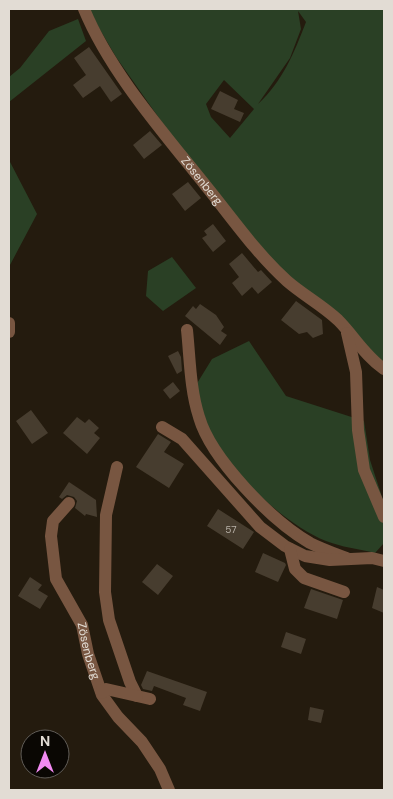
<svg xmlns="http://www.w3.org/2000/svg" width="393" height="799" viewBox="0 0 393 799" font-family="'DM Sans',sans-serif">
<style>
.green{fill:#2a4025;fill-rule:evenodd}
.building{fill:#473d2f}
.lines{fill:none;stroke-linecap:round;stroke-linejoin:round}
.minor{stroke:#785641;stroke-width:12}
.labels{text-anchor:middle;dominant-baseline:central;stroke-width:4;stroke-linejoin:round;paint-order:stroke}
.number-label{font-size:10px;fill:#bbb4ab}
.street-label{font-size:12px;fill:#e2dcd4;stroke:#0a0703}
</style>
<rect width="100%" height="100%" fill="#241b0e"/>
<path class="green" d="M 88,9 L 384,9 L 384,364 L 268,257 L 171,135 L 116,57 ZM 298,11 L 306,22 C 294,53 283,81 258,104 L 290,58 L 301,29 ZM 224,80 L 254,109 L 230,138 L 211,117 L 206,104 Z
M 78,19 L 86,41 L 9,102 L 9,77 L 20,68 L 49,31 Z
M 9,160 L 37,214 L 10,265 L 9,265 Z
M 172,257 L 196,288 L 163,311 L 146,296 L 148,271 Z
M 249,341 L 286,396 L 364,421 L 370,460 L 384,503 L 384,543 L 375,553 C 359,549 341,547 326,541 C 285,525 227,470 208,429 C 202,416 200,399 196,385 L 212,359 Z"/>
<path class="building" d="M 89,47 L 122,94 L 111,102 L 100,86 L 83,98 L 73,85 L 86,75 L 74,58 Z
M 220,91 L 238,100 L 234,109 L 244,113 L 240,122 L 211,109 Z
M 150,131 L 162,145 L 144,159 L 133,145 Z
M 188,182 L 201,198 L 185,211 L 172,194 Z
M 213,224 L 226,241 L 213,252 L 202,238 L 207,235 L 204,231 Z
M 242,253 L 258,272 L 261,270 L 272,282 L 258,294 L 252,287 L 242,296 L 232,283 L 239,277 L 229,264 Z
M 296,301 L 322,320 L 323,334 L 313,338 L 307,332 L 299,334 L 281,320 Z
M 200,304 L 216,315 L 224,327 L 221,331 L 227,335 L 220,345 L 185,316 L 193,306 L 196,309 Z
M 178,351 L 181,357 L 182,371 L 177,374 L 168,356 Z
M 173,382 L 180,391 L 170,399 L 163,390 Z
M 31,410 L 48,433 L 32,444 L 16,421 Z
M 77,417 L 85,423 L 89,419 L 99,428 L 94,433 L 100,438 L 87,454 L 63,433 Z
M 158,434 L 171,442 L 164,452 L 184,464 L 169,488 L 136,467 Z
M 69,482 L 96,500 L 97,517 L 86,514 L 85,516 L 75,508 L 77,501 L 74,497 L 67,495 L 62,499 L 59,497 Z
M 218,509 L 254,532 L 243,549 L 207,526 Z
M 263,553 L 285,563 L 286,565 L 278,582 L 255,572 Z
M 157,564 L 173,576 L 158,595 L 142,582 Z
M 30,577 L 42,585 L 38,590 L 48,596 L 40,609 L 18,596 Z
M 377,587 L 384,590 L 384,613 L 372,608 Z
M 311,589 L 343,600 L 337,619 L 304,608 Z
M 286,632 L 306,639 L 301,654 L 281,647 Z
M 147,671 L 207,692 L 200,711 L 183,705 L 186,698 L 154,686 L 152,691 L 143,689 L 141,685 Z
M 310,707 L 324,710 L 321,723 L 308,720 Z"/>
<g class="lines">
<g class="minor">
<path id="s1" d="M 84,9 C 110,72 163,132 206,186 C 232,218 256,253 287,281 C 303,295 322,305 338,320 C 354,336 365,356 384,369"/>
<path d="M 9,323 L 9,332"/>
<path d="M 187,330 C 190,359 190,389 199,417 C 211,459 272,521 310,543 C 322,549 336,554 349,559"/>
<path d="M 347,333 L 356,372 L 358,430 L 364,470 L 384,517"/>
<path d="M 162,427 L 182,439 L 260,527 L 285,546 L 305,556 L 330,560 L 372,558 L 384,561"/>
<path d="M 117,467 L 106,515 L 105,592 L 109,620 L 130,682 L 137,696 L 150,699"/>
<path id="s2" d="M 69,503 L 53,521 L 51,536 L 56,579 L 82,625 L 88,654 L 102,695 L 118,717 L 142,742 L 160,769 L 169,790"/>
<path d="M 290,549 L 295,569 L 304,578 L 344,592"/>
<path d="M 102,693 L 102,690 L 106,689 L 137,696"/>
</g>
</g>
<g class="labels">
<g class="number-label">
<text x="231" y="529">57</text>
</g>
<g class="street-label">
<text stroke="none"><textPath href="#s1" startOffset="209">Zösenberg</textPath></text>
<text stroke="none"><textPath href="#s2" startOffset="162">Zösenberg</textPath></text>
</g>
</g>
<rect width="393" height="799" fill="none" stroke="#e2dcd4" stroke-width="20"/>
<g transform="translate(45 754)"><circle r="24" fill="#0a0703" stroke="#605c57"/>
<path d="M0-4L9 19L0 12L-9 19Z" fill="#f28af2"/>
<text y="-8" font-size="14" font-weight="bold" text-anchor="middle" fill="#e2dcd4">N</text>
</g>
</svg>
